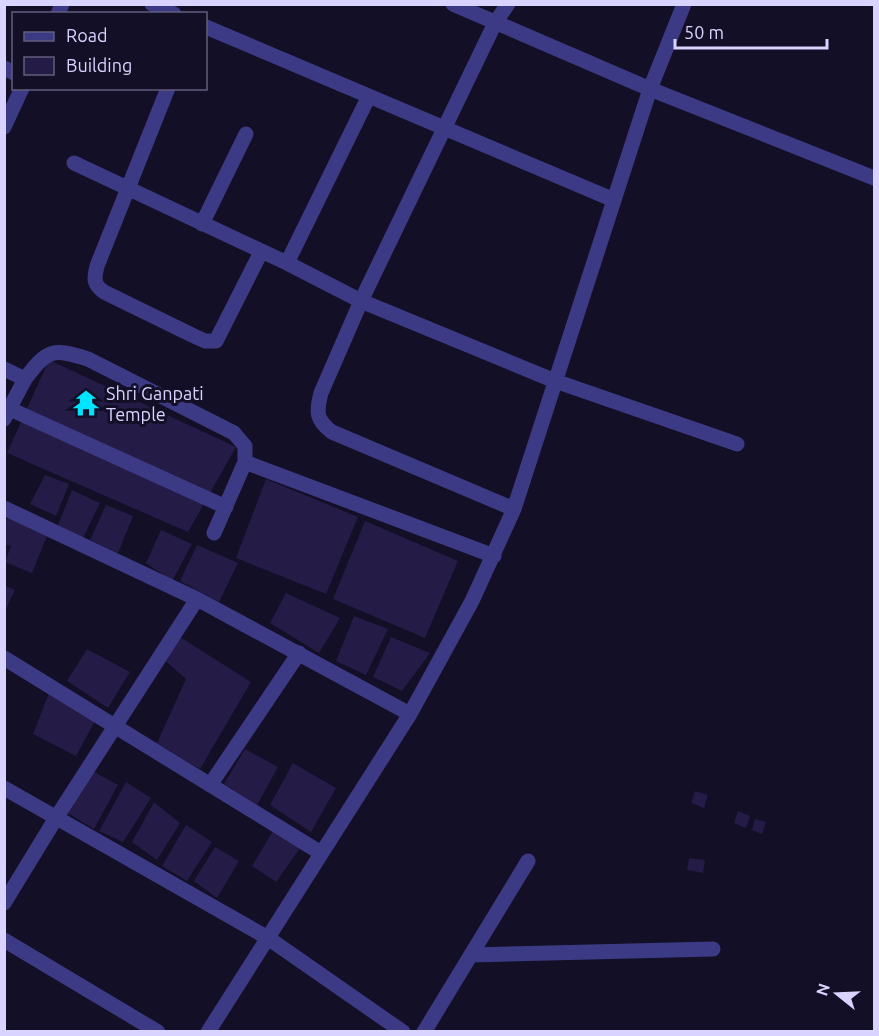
<svg xmlns="http://www.w3.org/2000/svg" width="879" height="1036" viewBox="0 0 879 1036" font-family="Ubuntu,sans-serif">
<style>
.building{fill:#241b47}
.lines{fill:none;stroke-linecap:round;stroke-linejoin:round}
.street{stroke:#3d3a85;stroke-width:15}
.labels{text-anchor:middle;dominant-baseline:central;stroke-width:6;stroke-linejoin:round;paint-order:stroke}
.poi-label{font-size:18px;fill:#d9d4ff;stroke:#130f26;text-anchor:start}
</style>
<rect width="100%" height="100%" fill="#130f26"/>
<path class="building" d="M 49,360 L 236,447 L 188,532 L 7,453 Z
M 45,475 L 69,484 L 56,516 L 30,504 Z
M 266,479 L 358,517 L 326,594 L 236,558 Z
M 72,490 L 100,503 L 83,538 L 58,525 Z
M 106,505 L 133,516 L 118,553 L 90,540 Z
M 9,516 L 47,536 L 32,573 L 5,562 L 11,546 L 4,544 L 4,523 Z
M 365,521 L 458,561 L 425,638 L 333,599 Z
M 161,530 L 192,544 L 172,581 L 146,563 Z
M 197,545 L 238,563 L 219,602 L 180,581 Z
M 4,585 L 15,590 L 4,613 Z
M 286,593 L 340,618 L 319,653 L 270,623 Z
M 354,616 L 388,629 L 366,675 L 336,661 Z
M 180,637 L 251,682 L 200,769 L 157,743 L 186,679 L 163,659 Z
M 391,637 L 430,653 L 402,691 L 373,677 Z
M 87,649 L 130,672 L 108,708 L 67,681 Z
M 49,693 L 95,721 L 76,756 L 33,734 Z
M 245,749 L 278,767 L 257,805 L 224,784 Z
M 293,763 L 336,788 L 311,832 L 270,805 Z
M 91,770 L 118,785 L 94,829 L 66,812 Z
M 126,782 L 151,798 L 123,842 L 99,831 Z
M 695,791 L 708,795 L 704,808 L 691,803 Z
M 154,802 L 180,823 L 157,860 L 132,842 Z
M 738,811 L 750,816 L 746,828 L 734,823 Z
M 755,819 L 766,822 L 762,834 L 752,830 Z
M 186,825 L 212,842 L 187,881 L 162,866 Z
M 273,831 L 300,848 L 276,882 L 252,866 Z
M 215,847 L 239,861 L 217,898 L 194,881 Z
M 689,858 L 705,860 L 703,873 L 687,870 Z"/>
<g class="lines">
<path class="street" d="M 152,4 L 174,14
M 453,4 L 650,89 L 874,178
M 508,4 L 495,23 L 361,301 L 321,393 C 316,412 316,420 332,432 L 514,509
M 58,14 L 62,4
M 206,27 L 614,200
M 4,68 L 14,73
M 168,88 L 97,266 C 94,279 93,284 104,292 L 194,336 L 205,341 L 216,341 L 261,252
M 4,127 L 22,88
M 74,163 L 287,263 L 361,301 L 555,381 L 737,444
M 202,224 L 246,134
M 287,263 L 369,96
M 4,369 L 25,379 L 4,419
M 25,379 C 48,349 52,348 88,359 L 234,433 L 245,446 L 245,462 L 214,533
M 10,409 L 226,507
M 245,462 L 494,556
M 4,508 L 197,599 L 410,714 L 208,1032
M 4,658 L 321,853
M 410,714 L 472,601 L 514,509 L 650,89 L 684,4
M 210,785 L 299,653
M 4,788 L 268,938 L 403,1032
M 4,903 L 56,818 L 197,599
M 4,940 L 158,1032
M 471,955 L 713,949
M 424,1032 L 528,861"/>
</g>
<defs>
<g id="temple-bare" transform="scale(2.07)"><path d="M0-6L5-2H3V0L6.5 2.5H4V6H1.5V3h-3V6H-4V2.5H-6.5L-3 0V-2H-5Z" fill="#00e5ff" stroke="#130f26" stroke-width="2.5" paint-order="stroke"/></g>
</defs>
<g fill-rule="evenodd">
<use href="#temple-bare" x="86" y="403"/>
</g>
<g class="labels">
<g class="poi-label">
<text x="106" y="393">Shri Ganpati<tspan x="106" dy="21">Temple</tspan></text>
</g>
</g>
<rect width="879" height="1036" fill="none" stroke="#d9d4ff" stroke-width="12"/>
<rect x="12" y="12" width="195" height="78" fill="#130f26" stroke="#625e7d" stroke-width="1.5"/>
<rect x="24" y="32" width="30" height="9" fill="#3d3a85" stroke="#625e7d" stroke-width="1.5"/>
<text x="66" y="42" font-size="18" fill="#d9d4ff">Road</text>
<rect x="24" y="57" width="30" height="18" fill="#241b47" stroke="#625e7d" stroke-width="1.5"/>
<text x="66" y="72" font-size="18" fill="#d9d4ff">Building</text>
<g transform="translate(837 994) rotate(288)" stroke="#130f26" stroke-width="4.5" paint-order="stroke">
<path d="M0-4.5L10 22L0 15L-10 22Z" fill="#d9d4ff"/>
<text y="-9" font-size="16" font-weight="bold" text-anchor="middle" fill="#d9d4ff">N</text>
</g>
<path d="M675 39v9h152v-9" fill="none" stroke="#d9d4ff" stroke-width="3"/>
<text x="684" y="39" font-size="18" fill="#d9d4ff" stroke="#130f26" stroke-width="4.5" paint-order="stroke">50 m</text>
</svg>
